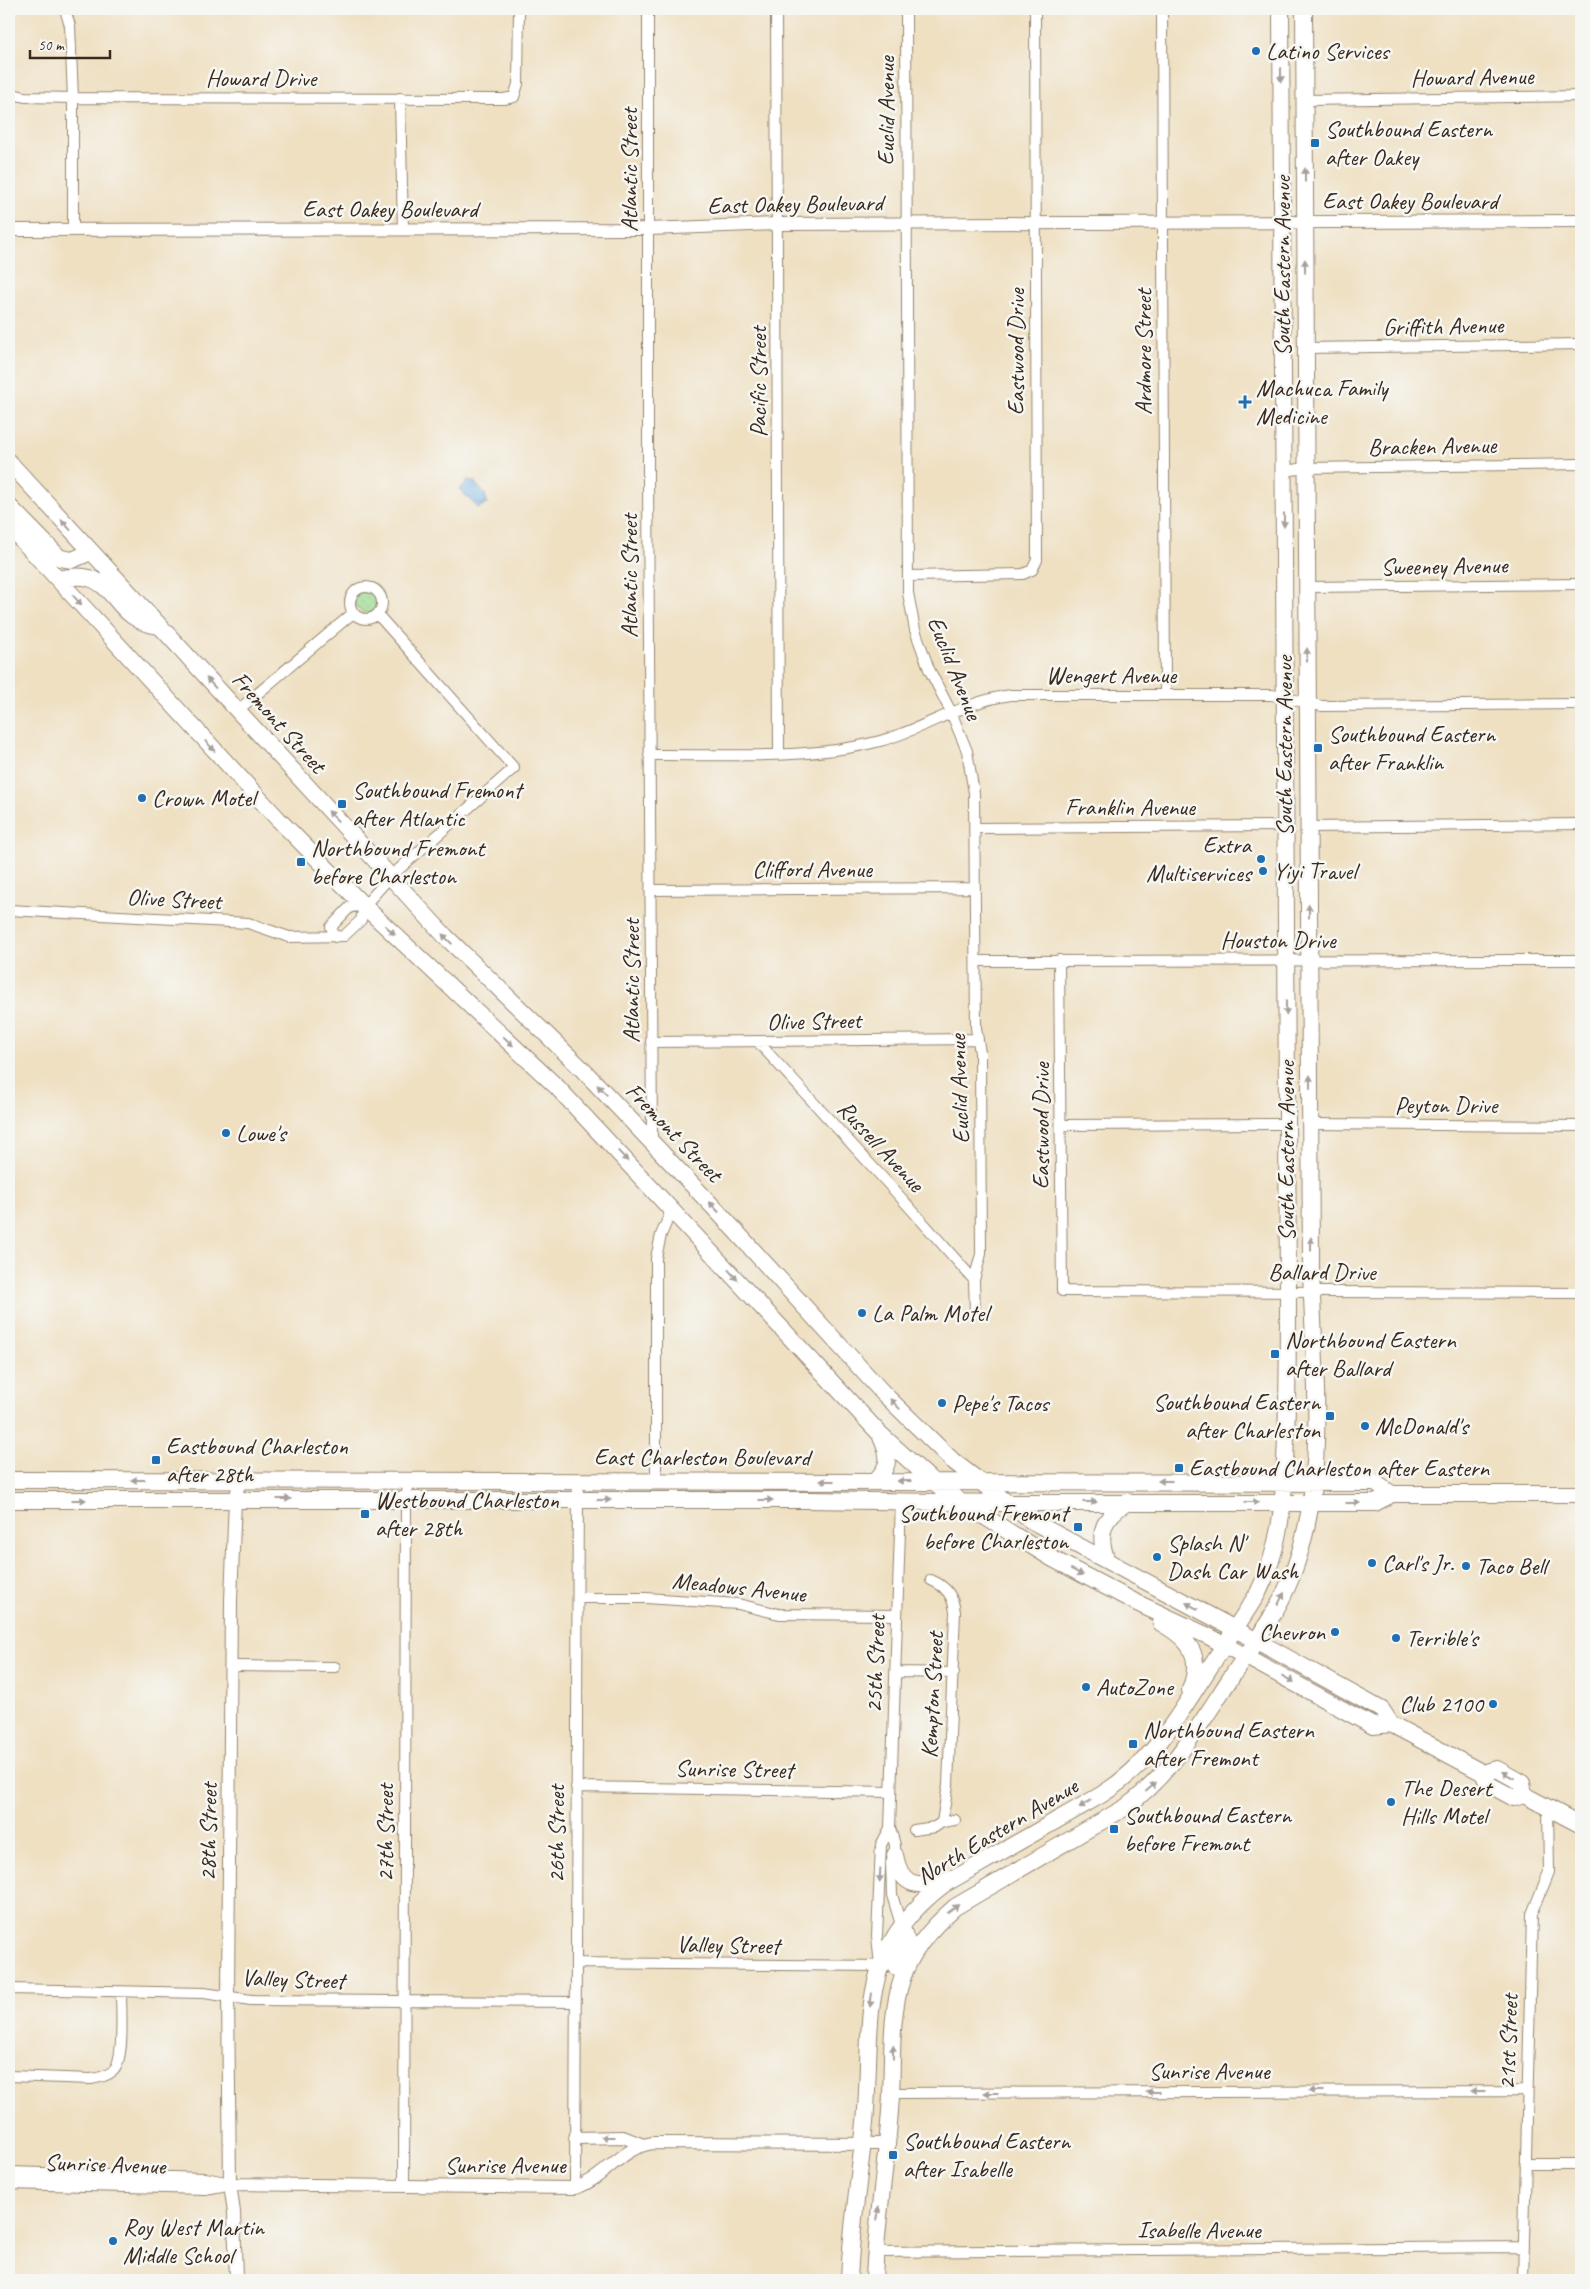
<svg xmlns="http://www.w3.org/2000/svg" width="1590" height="2289" viewBox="0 0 1590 2289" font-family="Caveat,sans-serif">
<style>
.green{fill:url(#green-dots);stroke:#6b8258}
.water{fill:url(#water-ripples);stroke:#576e82}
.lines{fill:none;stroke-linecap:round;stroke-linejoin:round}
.minor-casing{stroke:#958570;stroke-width:12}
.tertiary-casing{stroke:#958570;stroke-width:14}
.primary-casing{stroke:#958570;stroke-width:18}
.minor{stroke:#fff;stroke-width:10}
.tertiary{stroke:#fff;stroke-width:12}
.primary{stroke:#fff;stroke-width:16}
.oneway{fill:#a79f9a}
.poi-dot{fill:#1f6fb2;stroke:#f6f6f2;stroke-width:2}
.labels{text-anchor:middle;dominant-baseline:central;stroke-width:5;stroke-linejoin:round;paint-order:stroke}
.poi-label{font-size:24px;fill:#3b2a1e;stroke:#f6f6f2;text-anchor:start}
.street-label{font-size:24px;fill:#3b2a1e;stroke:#f6f6f2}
</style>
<defs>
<pattern id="green-dots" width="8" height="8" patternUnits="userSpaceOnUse" patternTransform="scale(1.25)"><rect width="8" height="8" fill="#9bdb92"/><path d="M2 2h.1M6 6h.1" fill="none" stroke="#86bc7d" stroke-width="1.8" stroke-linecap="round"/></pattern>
<pattern id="water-ripples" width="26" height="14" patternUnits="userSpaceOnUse" patternTransform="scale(1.25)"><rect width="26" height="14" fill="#73b2e6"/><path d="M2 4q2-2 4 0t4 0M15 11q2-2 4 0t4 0" fill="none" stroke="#6091ba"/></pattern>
</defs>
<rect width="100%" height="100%" fill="#f6f6f2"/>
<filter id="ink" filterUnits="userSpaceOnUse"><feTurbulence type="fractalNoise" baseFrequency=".02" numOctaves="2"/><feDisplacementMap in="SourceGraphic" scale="10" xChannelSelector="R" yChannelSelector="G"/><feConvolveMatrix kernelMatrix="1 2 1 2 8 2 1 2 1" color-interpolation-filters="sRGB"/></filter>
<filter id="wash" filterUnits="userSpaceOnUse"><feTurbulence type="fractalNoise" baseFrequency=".0096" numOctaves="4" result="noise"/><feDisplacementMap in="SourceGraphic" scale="20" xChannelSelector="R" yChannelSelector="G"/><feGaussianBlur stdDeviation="1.12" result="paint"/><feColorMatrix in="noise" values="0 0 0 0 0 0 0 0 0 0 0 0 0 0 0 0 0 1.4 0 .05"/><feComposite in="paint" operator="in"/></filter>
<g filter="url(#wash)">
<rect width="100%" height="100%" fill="#efe0c2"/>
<path class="green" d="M353 598a15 15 0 1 1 30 0a15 15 0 1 1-30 0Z"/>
<path class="water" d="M 467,480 L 475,481 L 475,483 L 485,494 L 487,503 L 478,508 L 459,489 L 466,484 Z"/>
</g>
<g filter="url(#ink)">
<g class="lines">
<g class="minor-casing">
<path id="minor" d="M 65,9 L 70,26 L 73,98 L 73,230
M 648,9 L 648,479 L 652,1142
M 776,9 L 779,754
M 906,9 L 908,593 L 915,630 L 929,669 L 951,712 L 967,751 L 974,793 L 976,1028 L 980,1053 L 981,1254 L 974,1280 L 975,1313
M 1162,9 L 1165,695
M 9,93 L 25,97 L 73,98 L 504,99 L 514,97 L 518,84 L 519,9
M 400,98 L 403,230
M 1304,100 L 1581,96
M 1306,348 L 1581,344
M 1284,471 L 1306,468 L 1581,464
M 908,576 L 1023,574 L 1032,570 L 1037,560 L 1035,9
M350 603a16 16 0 1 1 32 0a16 16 0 1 1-32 0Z
M 1307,587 L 1581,584
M 237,711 L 353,613
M 649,755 C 725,754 806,761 880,741 C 925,729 964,701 1011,695 L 1272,695 L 1322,706 L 1581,704
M 1308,827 L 1581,824
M 975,828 L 1285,826
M 650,890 L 975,888
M 9,910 L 248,923 L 289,937 L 344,936 L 361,920 L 364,906 L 390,877 L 514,768 L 378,615
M 335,937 L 331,927 L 350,907 L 364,906
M 1059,960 L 1062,1291 L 1581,1293
M 976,961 L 1581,960
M 757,1041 L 903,1200 L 974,1280
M 651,1042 L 978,1039
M 1310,1124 L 1581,1126
M 1061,1125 L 1287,1124
M 656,1481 L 656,1258 L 661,1235 L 672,1209
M 901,1501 L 890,1828 L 895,1845 L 895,1855 L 891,1863 L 892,1895 L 902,1928
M 931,1580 C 947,1587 953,1596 955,1612 L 948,1785 L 942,1822
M 578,1598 L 646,1598 L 738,1604 L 779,1614 L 897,1615
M 231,1666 L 335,1667
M 895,1672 L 954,1673
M 576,1787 L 891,1792
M 914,1830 L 935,1827 L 942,1822 L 955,1820
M 576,1963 L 880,1966 L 877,1936 L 881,1845 L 890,1828
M 9,1989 L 204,1993 L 251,2000 L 575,2002
M 9,2076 L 91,2079 C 99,2078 107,2076 113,2071 C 125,2060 121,2010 121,1993
M 892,2093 L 1527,2091
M 1526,2164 L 1581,2164
M 404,2186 L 406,1499 L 409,1481
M 575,2188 L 578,1481
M 875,2252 L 1524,2247
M 1523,2280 L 1532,1914 L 1549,1872 L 1548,1807"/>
</g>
<g class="tertiary-casing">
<path id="tertiary" d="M 9,230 L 649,229 L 777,224 L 1581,221
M 575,2138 L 623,2137 L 641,2144
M 9,2173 L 205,2179 L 230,2184 L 575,2188 C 605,2179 621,2147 653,2143 L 887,2144
M 9,2183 L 205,2188 L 222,2185
M 236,2280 L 234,2212 L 230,2184 L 228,1996 L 231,1600 L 235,1499 L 240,1481"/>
</g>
<g class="primary-casing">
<path id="primary" d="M 9,462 L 446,937 L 582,1069 L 720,1214 L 883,1393 L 953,1461 L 1030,1520 L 1235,1629 L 1382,1710 L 1391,1724 L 1483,1773 L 1488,1784 L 1514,1798 L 1524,1795 L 1581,1825
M 9,506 L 60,558 L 72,560 L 91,552
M 9,526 L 278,819 L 364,906 L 557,1087 L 879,1433 L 932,1481 L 961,1502 L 1053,1559 L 1137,1603 L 1210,1637 L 1373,1726 L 1391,1724
M 58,579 C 68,577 79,575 89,578 C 117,586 118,621 159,626
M 9,1480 L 1375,1483 L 1392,1494
M 875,1481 C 891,1465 890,1457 881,1437
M 9,1500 L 808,1500 L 1006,1503 L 1375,1503 L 1392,1494 L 1581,1494
M 1107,1561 C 1097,1534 1102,1517 1128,1502
M 1161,1623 C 1191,1640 1203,1656 1190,1690
M 1483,1773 L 1497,1769 L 1522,1783 L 1524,1795
M 895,1855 C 901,1889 920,1888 948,1879
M 896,1967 L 907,1942 L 902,1928
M 849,2280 C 851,2227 860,2175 865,2122 C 874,2025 853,1953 943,1885 L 1101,1795 C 1153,1762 1173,1723 1206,1673 C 1223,1647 1241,1620 1258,1593 C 1279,1551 1284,1506 1285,1460 C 1288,1404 1288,1348 1288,1292 L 1281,9
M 874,2280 C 876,2223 886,2168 890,2111 C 894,2067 888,2022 902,1979 C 911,1951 933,1926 955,1907 L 1126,1807 C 1170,1774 1197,1730 1226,1685 C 1249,1650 1276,1616 1291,1578 C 1330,1480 1313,1369 1311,1266 L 1304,9"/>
</g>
<use href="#minor" class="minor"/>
<use href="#tertiary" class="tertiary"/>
<use href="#primary" class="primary"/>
</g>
<defs><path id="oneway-solid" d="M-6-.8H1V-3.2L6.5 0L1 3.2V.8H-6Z" transform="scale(1.25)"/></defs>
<g class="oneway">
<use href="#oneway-solid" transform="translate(1281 75) rotate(90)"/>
<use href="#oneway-solid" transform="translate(1305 175) rotate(-90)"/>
<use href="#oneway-solid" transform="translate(1305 266) rotate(-90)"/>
<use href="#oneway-solid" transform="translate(1284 520) rotate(90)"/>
<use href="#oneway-solid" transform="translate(66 525) rotate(-132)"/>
<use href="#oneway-solid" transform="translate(77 600) rotate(48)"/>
<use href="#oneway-solid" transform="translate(1307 655) rotate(-90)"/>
<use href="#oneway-solid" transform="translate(211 683) rotate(-132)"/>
<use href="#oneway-solid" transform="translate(210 746) rotate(47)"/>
<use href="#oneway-solid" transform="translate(333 816) rotate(-133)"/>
<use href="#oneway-solid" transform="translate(1309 911) rotate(-90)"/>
<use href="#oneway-solid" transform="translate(390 930) rotate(43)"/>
<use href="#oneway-solid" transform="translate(447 939) rotate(-135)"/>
<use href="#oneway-solid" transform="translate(1286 1008) rotate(90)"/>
<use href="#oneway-solid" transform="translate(508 1041) rotate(43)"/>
<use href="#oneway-solid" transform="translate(1310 1082) rotate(-90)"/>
<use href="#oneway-solid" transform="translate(602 1090) rotate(-134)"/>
<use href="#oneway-solid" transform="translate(623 1156) rotate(47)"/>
<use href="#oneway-solid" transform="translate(714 1207) rotate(-133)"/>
<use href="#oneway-solid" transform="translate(1311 1244) rotate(-90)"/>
<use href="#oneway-solid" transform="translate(733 1275) rotate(48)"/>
<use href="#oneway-solid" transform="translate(895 1404) rotate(-134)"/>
<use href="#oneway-solid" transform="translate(138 1480) rotate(180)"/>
<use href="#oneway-solid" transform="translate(827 1481) rotate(180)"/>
<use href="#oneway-solid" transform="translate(904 1481) rotate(-180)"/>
<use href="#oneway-solid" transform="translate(1165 1481) rotate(-180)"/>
<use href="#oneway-solid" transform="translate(284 1499)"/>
<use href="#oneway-solid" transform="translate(79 1500)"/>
<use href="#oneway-solid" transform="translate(604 1500)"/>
<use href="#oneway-solid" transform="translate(766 1500)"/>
<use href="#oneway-solid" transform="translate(1090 1502)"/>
<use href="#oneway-solid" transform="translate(1252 1502)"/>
<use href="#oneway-solid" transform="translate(1353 1503)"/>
<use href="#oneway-solid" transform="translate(1077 1572) rotate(27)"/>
<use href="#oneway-solid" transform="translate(1281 1599) rotate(-62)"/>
<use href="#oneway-solid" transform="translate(1192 1606) rotate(-152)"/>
<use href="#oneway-solid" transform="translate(1288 1679) rotate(28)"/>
<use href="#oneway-solid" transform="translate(1508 1775) rotate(-151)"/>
<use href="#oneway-solid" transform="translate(1151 1787) rotate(-42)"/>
<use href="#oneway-solid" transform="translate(1085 1804) rotate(149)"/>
<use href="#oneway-solid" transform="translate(880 1875) rotate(93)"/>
<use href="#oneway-solid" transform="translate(953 1909) rotate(-37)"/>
<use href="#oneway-solid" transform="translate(871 2000) rotate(98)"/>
<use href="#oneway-solid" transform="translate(893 2052) rotate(-90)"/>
<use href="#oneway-solid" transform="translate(1316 2091) rotate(180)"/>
<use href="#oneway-solid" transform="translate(1478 2091) rotate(180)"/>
<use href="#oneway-solid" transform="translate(1153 2092) rotate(180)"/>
<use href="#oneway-solid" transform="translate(991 2093) rotate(180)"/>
<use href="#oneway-solid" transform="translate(608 2137) rotate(180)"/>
<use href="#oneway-solid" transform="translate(878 2214) rotate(-83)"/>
</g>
</g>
<g class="poi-dot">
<circle cx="1256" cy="51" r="5"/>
<rect x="1310" y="138" width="10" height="10" rx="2.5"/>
<path d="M1242.5 394.5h5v5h5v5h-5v5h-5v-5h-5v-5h5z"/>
<rect x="1313" y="743" width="10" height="10" rx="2.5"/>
<circle cx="142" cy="798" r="5"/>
<rect x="337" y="799" width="10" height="10" rx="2.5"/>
<circle cx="1261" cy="859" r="5"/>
<rect x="296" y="857" width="10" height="10" rx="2.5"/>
<circle cx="1263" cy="871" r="5"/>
<circle cx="226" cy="1133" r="5"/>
<circle cx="862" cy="1313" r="5"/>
<rect x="1270" y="1349" width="10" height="10" rx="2.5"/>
<circle cx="942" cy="1403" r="5"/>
<rect x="1325" y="1411" width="10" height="10" rx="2.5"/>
<circle cx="1365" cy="1426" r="5"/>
<rect x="151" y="1455" width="10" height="10" rx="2.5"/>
<rect x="1174" y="1463" width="10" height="10" rx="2.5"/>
<rect x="360" y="1509" width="10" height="10" rx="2.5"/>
<rect x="1073" y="1522" width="10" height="10" rx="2.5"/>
<circle cx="1157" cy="1557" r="5"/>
<circle cx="1372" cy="1563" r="5"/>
<circle cx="1466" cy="1566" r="5"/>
<circle cx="1335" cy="1632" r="5"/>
<circle cx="1396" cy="1638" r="5"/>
<circle cx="1086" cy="1687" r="5"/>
<circle cx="1493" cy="1704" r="5"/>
<rect x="1128" y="1739" width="10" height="10" rx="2.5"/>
<circle cx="1391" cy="1802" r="5"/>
<rect x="1109" y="1824" width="10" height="10" rx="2.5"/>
<rect x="888" y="2150" width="10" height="10" rx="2.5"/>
<circle cx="113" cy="2241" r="5"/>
</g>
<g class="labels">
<g class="poi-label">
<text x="1266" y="51">Latino Services</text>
<text x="1325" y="129">Southbound Eastern<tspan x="1325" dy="28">after Oakey</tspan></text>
<text x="1256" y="388">Machuca Family<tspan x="1256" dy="28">Medicine</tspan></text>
<text x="1328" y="734">Southbound Eastern<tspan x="1328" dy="28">after Franklin</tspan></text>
<text x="352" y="790">Southbound Fremont<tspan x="352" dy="28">after Atlantic</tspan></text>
<text x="152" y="798">Crown Motel</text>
<text x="1251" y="845" text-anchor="end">Extra<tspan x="1251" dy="28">Multiservices</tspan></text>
<text x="311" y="848">Northbound Fremont<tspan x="311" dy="28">before Charleston</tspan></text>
<text x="1273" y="871">Yiyi Travel</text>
<text x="236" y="1133">Lowe's</text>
<text x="872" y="1313">La Palm Motel</text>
<text x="1285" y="1340">Northbound Eastern<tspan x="1285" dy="28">after Ballard</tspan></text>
<text x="1320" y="1402" text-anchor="end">Southbound Eastern<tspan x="1320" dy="28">after Charleston</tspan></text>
<text x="952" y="1403">Pepe's Tacos</text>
<text x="1375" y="1426">McDonald's</text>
<text x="166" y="1446">Eastbound Charleston<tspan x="166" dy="28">after 28th</tspan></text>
<text x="1189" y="1468">Eastbound Charleston after Eastern</text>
<text x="375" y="1500">Westbound Charleston<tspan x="375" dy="28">after 28th</tspan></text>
<text x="1068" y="1513" text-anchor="end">Southbound Fremont<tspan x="1068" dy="28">before Charleston</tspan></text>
<text x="1167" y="1543">Splash N'<tspan x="1167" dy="28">Dash Car Wash</tspan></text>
<text x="1382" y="1563">Carl's Jr.</text>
<text x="1476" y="1566">Taco Bell</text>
<text x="1325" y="1632" text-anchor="end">Chevron</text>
<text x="1406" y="1638">Terrible's</text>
<text x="1096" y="1687">AutoZone</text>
<text x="1483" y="1704" text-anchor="end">Club 2100</text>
<text x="1143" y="1730">Northbound Eastern<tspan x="1143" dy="28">after Fremont</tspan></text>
<text x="1401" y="1788">The Desert<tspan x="1401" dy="28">Hills Motel</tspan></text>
<text x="1124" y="1815">Southbound Eastern<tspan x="1124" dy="28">before Fremont</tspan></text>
<text x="903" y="2141">Southbound Eastern<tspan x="903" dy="28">after Isabelle</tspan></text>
<text x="123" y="2227">Roy West Martin<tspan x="123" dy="28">Middle School</tspan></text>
</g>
<g class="street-label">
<text transform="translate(1472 77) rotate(-1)">Howard Avenue</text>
<text x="261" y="78">Howard Drive</text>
<text transform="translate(886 111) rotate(-90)">Euclid Avenue</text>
<text transform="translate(629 170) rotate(-90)">Atlantic Street</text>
<text x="1410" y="201">East Oakey Boulevard</text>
<text transform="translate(795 204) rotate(-1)">East Oakey Boulevard</text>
<text x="390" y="209">East Oakey Boulevard</text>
<text transform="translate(1282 266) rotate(-90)">South Eastern Avenue</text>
<text transform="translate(1443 326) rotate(-1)">Griffith Avenue</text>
<text transform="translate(1016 352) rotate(-90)">Eastwood Drive</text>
<text transform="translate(1143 352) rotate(-90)">Ardmore Street</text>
<text transform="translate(758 382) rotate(-90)">Pacific Street</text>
<text transform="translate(1432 446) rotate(-1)">Bracken Avenue</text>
<text transform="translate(1444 566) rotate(-1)">Sweeney Avenue</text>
<text transform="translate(629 576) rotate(-90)">Atlantic Street</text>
<text transform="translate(955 668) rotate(68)">Euclid Avenue</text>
<text x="1111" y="675">Wengert Avenue</text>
<text transform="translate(279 722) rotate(48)">Fremont Street</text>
<text transform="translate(1284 746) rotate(-90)">South Eastern Avenue</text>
<text x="1130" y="807">Franklin Avenue</text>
<text x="812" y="869">Clifford Avenue</text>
<text transform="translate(174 899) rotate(3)">Olive Street</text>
<text x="1278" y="940">Houston Drive</text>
<text transform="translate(631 981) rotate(-90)">Atlantic Street</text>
<text transform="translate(814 1021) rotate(-1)">Olive Street</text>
<text transform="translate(959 1089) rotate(-92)">Euclid Avenue</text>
<text x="1446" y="1105">Peyton Drive</text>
<text transform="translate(1041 1126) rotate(-90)">Eastwood Drive</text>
<text transform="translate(674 1132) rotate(46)">Fremont Street</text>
<text transform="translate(881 1146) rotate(47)">Russell Avenue</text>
<text transform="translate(1286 1151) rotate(-90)">South Eastern Avenue</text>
<text x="1322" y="1272">Ballard Drive</text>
<text x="702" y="1457">East Charleston Boulevard</text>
<text transform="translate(739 1587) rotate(6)">Meadows Avenue</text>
<text transform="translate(875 1664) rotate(-88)">25th Street</text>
<text transform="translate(932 1695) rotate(-87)">Kempton Street</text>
<text transform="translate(734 1769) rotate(1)">Sunrise Street</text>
<text transform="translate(997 1831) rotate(-31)">North Eastern Avenue</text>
<text transform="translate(208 1832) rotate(-89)">28th Street</text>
<text transform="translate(385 1833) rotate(-90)">27th Street</text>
<text transform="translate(556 1834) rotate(-90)">26th Street</text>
<text transform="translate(728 1945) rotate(1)">Valley Street</text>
<text transform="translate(293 1979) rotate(2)">Valley Street</text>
<text transform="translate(1508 2042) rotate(-88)">21st Street</text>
<text x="1209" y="2071">Sunrise Avenue</text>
<text transform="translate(105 2164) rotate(2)">Sunrise Avenue</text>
<text x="505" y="2165">Sunrise Avenue</text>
<text x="1199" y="2230">Isabelle Avenue</text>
</g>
</g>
<rect width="1590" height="2289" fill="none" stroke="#f6f6f2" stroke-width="30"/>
<path d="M30 50v8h80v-8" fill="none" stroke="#3b2a1e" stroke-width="2.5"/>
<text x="38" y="50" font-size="15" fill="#3b2a1e" stroke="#f6f6f2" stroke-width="4" paint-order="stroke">50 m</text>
</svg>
